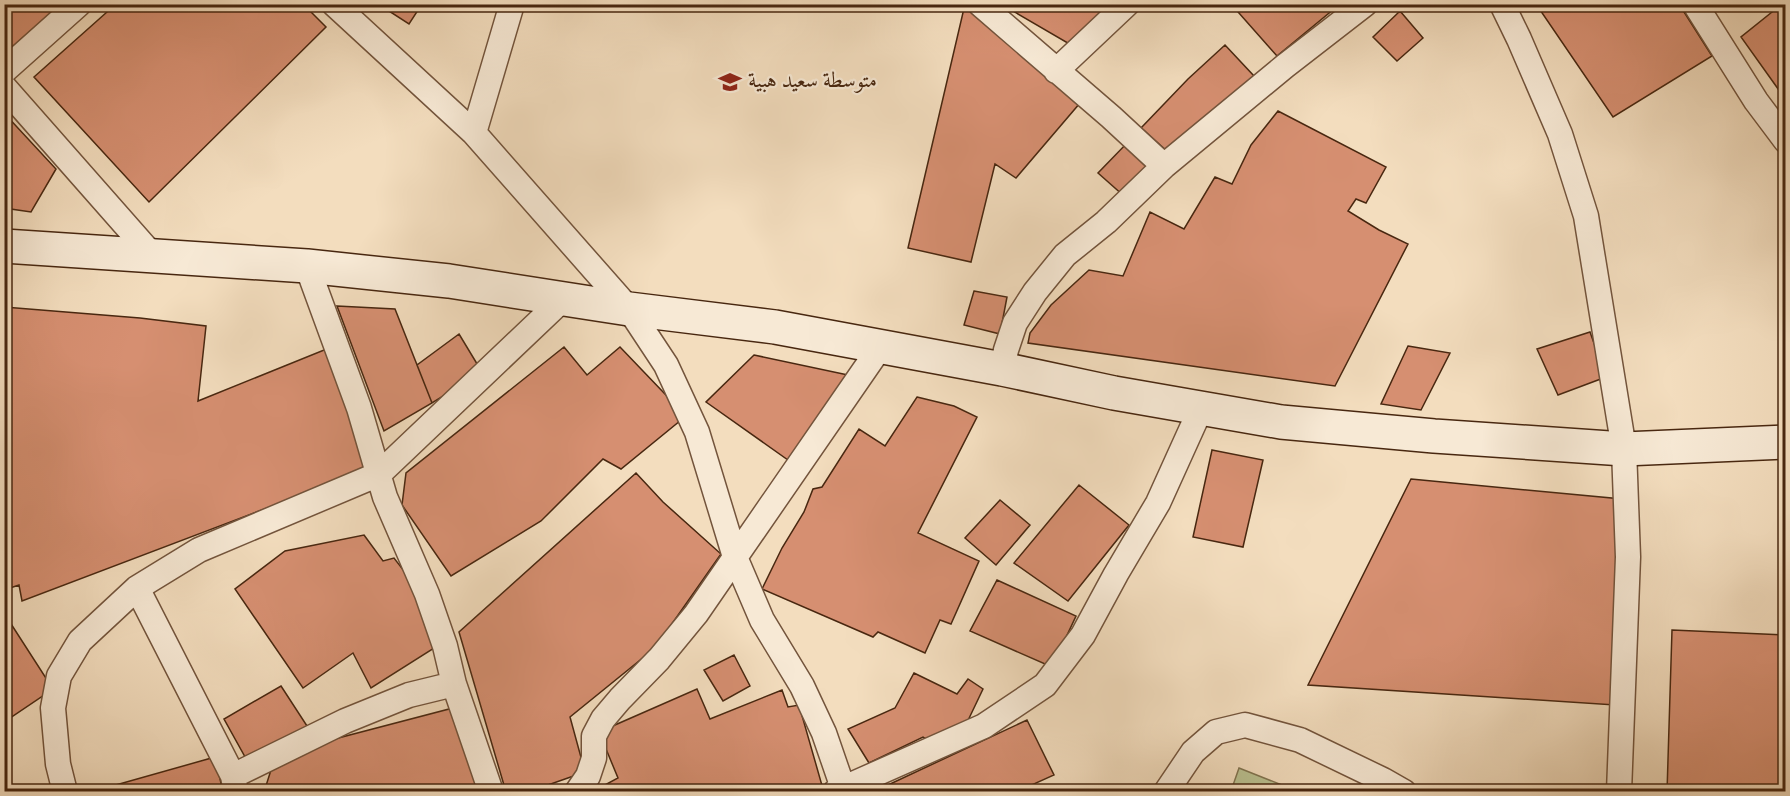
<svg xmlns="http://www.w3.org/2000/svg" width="1790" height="796" viewBox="0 0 1790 796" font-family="'Sorts Mill Goudy',Amiri,serif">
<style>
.pitch{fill:#bac191;stroke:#817450;stroke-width:1.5}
.building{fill:#d68f71;stroke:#482710;stroke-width:1.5}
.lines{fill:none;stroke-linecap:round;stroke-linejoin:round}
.street-casing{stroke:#73543c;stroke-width:27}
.secondary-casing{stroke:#482710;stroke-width:36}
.street{stroke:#f7e9d5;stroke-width:24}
.secondary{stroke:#f7e9d5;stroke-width:33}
.labels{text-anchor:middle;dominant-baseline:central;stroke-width:4.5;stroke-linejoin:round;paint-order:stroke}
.poi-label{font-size:22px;fill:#482710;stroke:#f7e9d5;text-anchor:start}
</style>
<rect width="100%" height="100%" fill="#f3ddbe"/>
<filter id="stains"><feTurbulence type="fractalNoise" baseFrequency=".00333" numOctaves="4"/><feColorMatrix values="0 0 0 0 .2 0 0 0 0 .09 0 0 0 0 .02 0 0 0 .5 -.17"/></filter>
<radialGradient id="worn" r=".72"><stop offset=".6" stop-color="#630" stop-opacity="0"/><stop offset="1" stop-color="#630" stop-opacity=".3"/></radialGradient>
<path class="pitch" d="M 1239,768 L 1297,791 L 1231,791 Z"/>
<path class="building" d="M 4,4 L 61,4 L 10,49 L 4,44 Z
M 116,4 L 303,4 L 326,27 L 149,202 L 34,77 Z
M 378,4 L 422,4 L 409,24 Z
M 965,4 L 969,4 L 1080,103 L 1016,178 L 995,164 L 971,262 L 908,248 Z
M 1001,4 L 1102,4 L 1108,9 L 1078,49 Z
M 1231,4 L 1340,4 L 1277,56 Z
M 1536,4 L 1679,4 L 1712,56 L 1613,117 Z
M 1782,4 L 1786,4 L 1786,100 L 1741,37 Z
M 1400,11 L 1423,38 L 1397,61 L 1373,37 Z
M 1225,45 L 1254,76 L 1168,152 L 1141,128 L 1188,79 Z
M 1278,111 L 1386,167 L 1366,203 L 1356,199 L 1348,211 L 1379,230 L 1408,244 L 1335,386 L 1028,343 L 1030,333 L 1051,305 L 1089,270 L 1123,276 L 1150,212 L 1184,229 L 1215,177 L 1232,184 L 1251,145 Z
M 4,113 L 56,169 L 31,212 L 4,208 Z
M 1128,142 L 1153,169 L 1124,196 L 1098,173 Z
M 974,291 L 1007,297 L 1000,334 L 964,325 Z
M 337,306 L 395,309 L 432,403 L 384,431 Z
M 4,307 L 140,318 L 206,326 L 198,401 L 329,348 L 370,469 L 22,601 L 19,585 L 4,590 Z
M 1590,332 L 1606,377 L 1558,395 L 1537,349 Z
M 459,334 L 482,372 L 432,403 L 417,365 Z
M 1408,346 L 1450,353 L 1421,410 L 1381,404 Z
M 564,347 L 587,375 L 620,347 L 686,416 L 621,469 L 603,459 L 541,521 L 451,576 L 402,505 L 406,473 Z
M 754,355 L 848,375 L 788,460 L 706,402 Z
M 917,397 L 954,406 L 977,417 L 918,533 L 979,561 L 951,624 L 940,620 L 925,653 L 878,632 L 873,637 L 762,589 L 782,548 L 804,512 L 813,489 L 822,487 L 859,429 L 885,446 Z
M 1212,450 L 1263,460 L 1243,547 L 1193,537 Z
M 636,473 L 663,502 L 721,554 L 655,648 L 570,717 L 585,772 L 528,792 L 506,792 L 459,632 Z
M 1411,479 L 1622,499 L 1615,705 L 1308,685 Z
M 1079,485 L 1129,525 L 1068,601 L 1014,563 Z
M 1000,500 L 1030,525 L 996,565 L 965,538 Z
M 364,535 L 383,561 L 394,558 L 418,589 L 439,645 L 371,688 L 353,653 L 303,688 L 235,589 L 285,551 Z
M 997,580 L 1076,616 L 1052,667 L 970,631 Z
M 4,613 L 53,689 L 4,722 Z
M 1672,630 L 1786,635 L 1786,765 L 1777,792 L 1667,792 Z
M 734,655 L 750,686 L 723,701 L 704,670 Z
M 914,673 L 957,694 L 968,679 L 983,689 L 962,733 L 934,744 L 923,737 L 869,763 L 848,729 L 895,708 Z
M 281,686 L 309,729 L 249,764 L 224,719 Z
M 697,689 L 710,719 L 782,690 L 788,707 L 799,705 L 823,789 L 816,792 L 592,792 L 618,778 L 599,732 Z
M 453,708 L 480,792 L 264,792 L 271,770 L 323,742 Z
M 1027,720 L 1054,775 L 1016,792 L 873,792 Z
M 215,757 L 223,792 L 91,792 Z"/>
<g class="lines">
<g class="street-casing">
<path id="street" d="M 334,4 L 474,133 L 629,309 L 666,365 L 697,432 L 735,557 L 762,620 L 802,686 L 824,733 L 843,788
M 980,4 L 1111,117 L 1164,166
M 1502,4 L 1519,39 L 1560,134 L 1586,216 L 1624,449 L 1628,557 L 1619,792
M 1695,4 L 1756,101 L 1786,141
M 4,71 L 79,4
M 1056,71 L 1127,4
M 4,87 L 152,255
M 474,133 L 512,4
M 307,266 L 359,408 L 385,497 L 427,594 L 445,646 L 454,684 L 491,792
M 1002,369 L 1006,350 L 1015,323 L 1035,292 L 1065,255 L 1106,222 L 1164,166 L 1285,66 L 1365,4
M 137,588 L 233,776 L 236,792
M 233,776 L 345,721 L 409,695 L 454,684
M 65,792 L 58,764 L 53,708 L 59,676 L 80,641 L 137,588 L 199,550 L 379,474 L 563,299
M 577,792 L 588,776 L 594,758 L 594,736 L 603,719 L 620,699 L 659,659 L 696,614 L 881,346
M 835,792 L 984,726 L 1045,685 L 1083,635 L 1116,574 L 1158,503 L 1201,408
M 1166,792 L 1193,752 L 1216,732 L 1245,725 L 1300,740 L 1383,780 L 1404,792"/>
</g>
<g class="secondary-casing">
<path id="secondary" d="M 4,246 L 307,266 L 449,281 L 629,309 L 775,327 L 1002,369 L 1114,393 L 1281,422 L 1434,436 L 1624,449 L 1786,442"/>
</g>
<use href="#street" class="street"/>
<use href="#secondary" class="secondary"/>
</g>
<defs>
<g id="school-bare" transform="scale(1.8)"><path d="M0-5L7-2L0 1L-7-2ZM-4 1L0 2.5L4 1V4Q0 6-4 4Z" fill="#8f2418" stroke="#f7e9d5" stroke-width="2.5" paint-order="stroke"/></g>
</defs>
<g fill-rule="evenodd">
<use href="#school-bare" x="730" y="82"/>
</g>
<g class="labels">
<g class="poi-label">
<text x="748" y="82">متوسطة سعيد هبية</text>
</g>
</g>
<rect width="1790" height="796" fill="none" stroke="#f3ddbe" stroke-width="24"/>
<rect x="6" y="6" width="1778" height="784" fill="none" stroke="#482710" stroke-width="3"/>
<rect x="12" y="12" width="1766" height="772" fill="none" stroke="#482710" stroke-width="1.5"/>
<rect width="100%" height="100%" filter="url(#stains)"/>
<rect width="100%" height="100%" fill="url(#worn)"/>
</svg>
